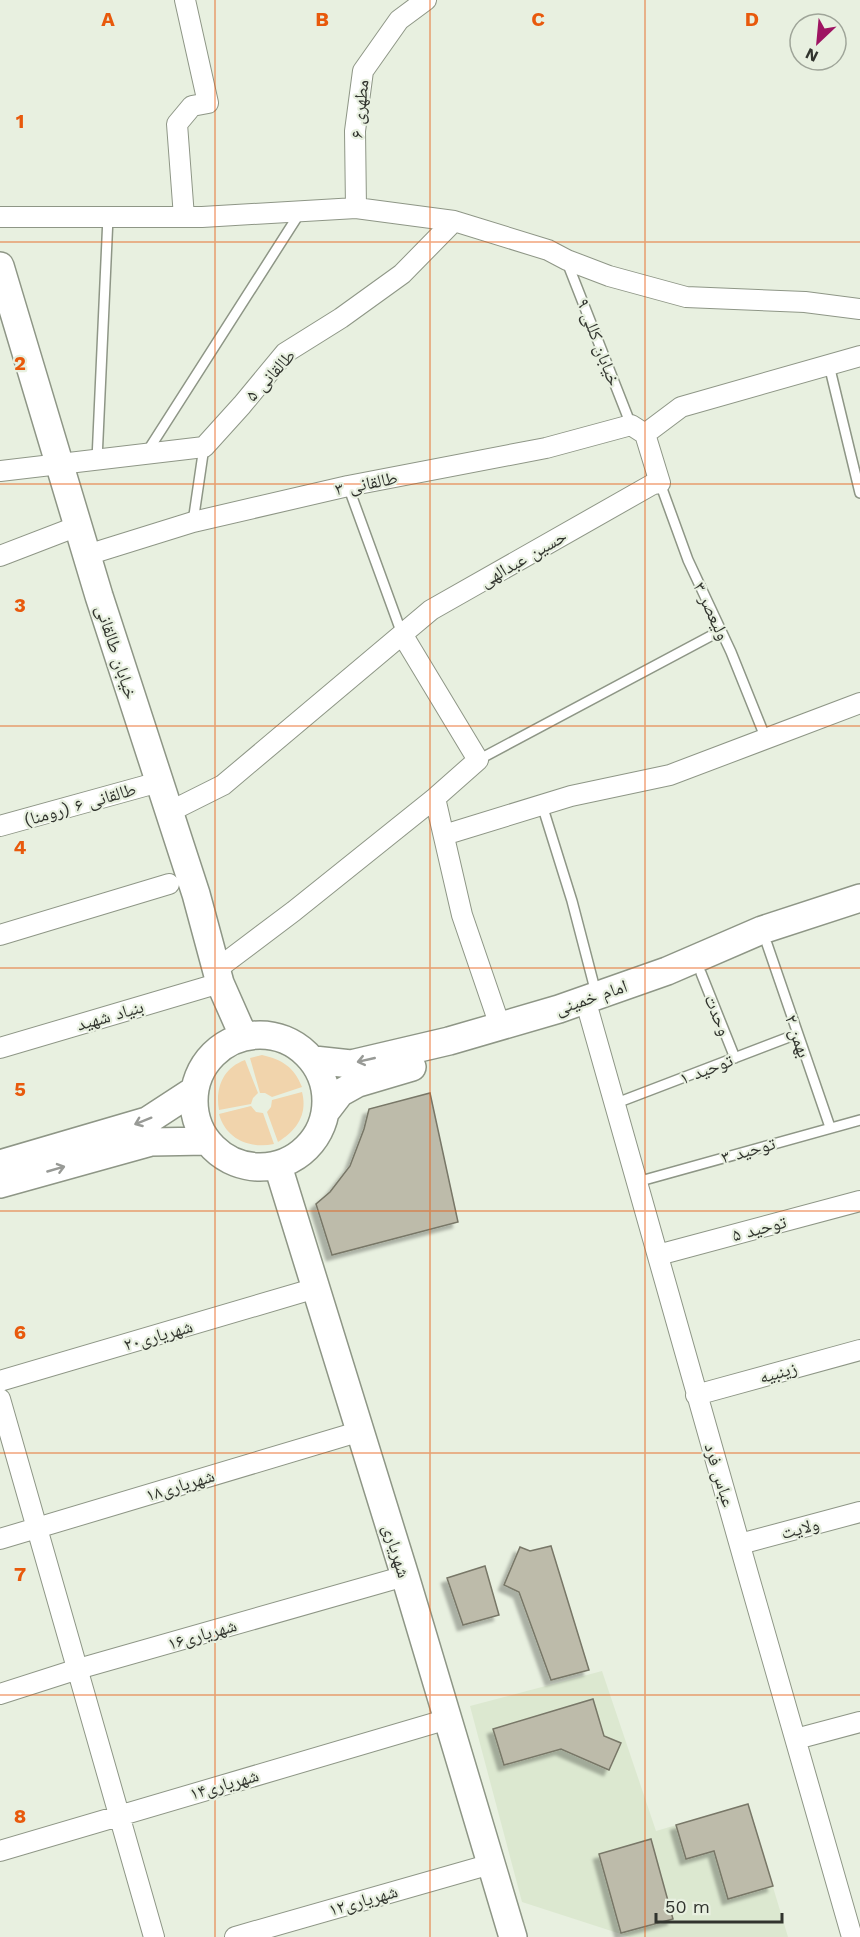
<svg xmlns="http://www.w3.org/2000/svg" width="860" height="1937" viewBox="0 0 860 1937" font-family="'Work Sans','Noto Naskh Arabic',sans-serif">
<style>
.built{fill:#dce8d0}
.green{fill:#f1d4ac}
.building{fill:#bdbbaa;stroke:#787767;stroke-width:1.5;filter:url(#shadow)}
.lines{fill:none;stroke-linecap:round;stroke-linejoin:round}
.service-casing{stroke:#8e9686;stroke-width:12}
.minor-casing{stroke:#8e9686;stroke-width:22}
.secondary-casing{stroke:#8e9686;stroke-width:30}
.service{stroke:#fff;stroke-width:9}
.minor{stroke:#fff;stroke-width:20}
.secondary{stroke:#fff;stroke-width:27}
.oneway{stroke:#989a96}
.grid{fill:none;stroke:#e8590c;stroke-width:1.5;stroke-opacity:0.55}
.labels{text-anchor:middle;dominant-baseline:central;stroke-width:4.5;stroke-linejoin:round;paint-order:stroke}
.street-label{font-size:18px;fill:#31342e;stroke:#e8f0e0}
.grid-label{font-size:20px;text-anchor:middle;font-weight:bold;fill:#e8590c;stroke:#e8f0e0;stroke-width:4.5;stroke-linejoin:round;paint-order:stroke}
</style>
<defs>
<filter id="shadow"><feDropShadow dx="-5.5" dy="5.5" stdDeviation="1.5" flood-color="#0004"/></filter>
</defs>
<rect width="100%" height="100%" fill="#e8f0e0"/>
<path class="built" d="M 602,1671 L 656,1831 L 748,1804 L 788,1937 L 630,1937 L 522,1902 L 470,1706 Z"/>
<path class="green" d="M 262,1055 C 283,1060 294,1067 302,1087 L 272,1097 L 265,1093 L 260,1093 L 250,1058 Z
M 245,1060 L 258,1093 L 253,1098 L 251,1104 L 219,1110 C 215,1088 223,1068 245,1060 Z
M 302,1092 C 308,1115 296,1131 278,1142 L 267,1112 L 271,1107 L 272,1100 Z
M 251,1106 L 256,1112 L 263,1113 L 274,1144 C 249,1149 226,1139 219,1114 Z"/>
<path class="building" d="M 430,1093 L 458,1222 L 332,1255 L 316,1204 L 330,1192 L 350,1166 L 364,1129 L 369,1109 Z
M 551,1546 L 589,1670 L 551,1680 L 519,1592 L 504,1585 L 520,1547 L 530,1551 Z
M 485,1566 L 499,1615 L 463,1625 L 447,1578 Z
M 593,1699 L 604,1736 L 621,1743 L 609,1770 L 561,1749 L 504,1765 L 493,1729 Z
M 748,1804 L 773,1886 L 728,1899 L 714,1851 L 686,1859 L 676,1825 Z
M 651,1839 L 673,1919 L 621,1933 L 599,1854 Z"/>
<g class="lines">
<g class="service-casing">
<path id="service" d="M 567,262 L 631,425
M 829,365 L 860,493
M 147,452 L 301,211
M 97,460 L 108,217
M 660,483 L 688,560 L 731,652 L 766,739
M 348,486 L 402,634
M 193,522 L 204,447
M 478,760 L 720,631
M 542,805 L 572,901 L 596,993
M 767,944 L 830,1127
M 701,973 L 735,1058
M 614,1104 L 797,1034
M 637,1182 L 860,1120"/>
</g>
<g class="minor-casing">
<path id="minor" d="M 356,208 L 355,131 L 363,71 L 399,20 L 426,0
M 0,217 L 202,217 L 356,208 L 454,221 L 548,250 L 567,260 L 609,276 L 686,297 L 805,302 L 860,309
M 184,217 L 177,124 L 192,106 L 208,103 L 185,0
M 0,471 L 204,447 L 242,405 L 285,353 L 341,318 L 402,274 L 454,221
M 87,555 L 193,522 L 348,486 L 546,448 L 631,425 L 645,434
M 0,556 L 78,526
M 435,798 L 462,915 L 500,1026
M 169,812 L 223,785 L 431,610 L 653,484 L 660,483 L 645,434 L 681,407 L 860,356
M 0,826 L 159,782
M 444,835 L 571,796 L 670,775 L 860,703
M 0,935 L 169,884
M 217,969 L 294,911 L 435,798 L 478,760 L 402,634
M 589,1013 C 675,1322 764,1629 852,1937
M 0,1048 L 220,983
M 658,1255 L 860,1201
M 0,1381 L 316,1288
M 696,1395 L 860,1350
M 0,1399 L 154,1937
M 0,1539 L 361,1431
M 740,1544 L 860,1512
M 0,1694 L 78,1669 L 405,1576
M 796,1739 L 860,1722
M 0,1851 L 448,1719
M 235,1937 L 491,1864"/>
</g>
<g class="secondary-casing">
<path id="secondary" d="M 0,266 L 99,596 L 196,894 L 220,983 L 243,1035
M194 1101a66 66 0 1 1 132 0a66 66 0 1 1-132 0Z
M 314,1060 L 351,1064 L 449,1041 L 559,1009 L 667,971 L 762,930 L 860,898
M 327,1110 L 340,1093 L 358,1083 L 412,1067
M 0,1164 L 147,1121 L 193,1091
M 278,1166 L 405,1576 L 513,1937
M 0,1184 L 151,1142 L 207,1141"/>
</g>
<use href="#service" class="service"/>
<use href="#minor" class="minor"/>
<use href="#secondary" class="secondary"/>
</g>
<defs><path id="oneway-shaft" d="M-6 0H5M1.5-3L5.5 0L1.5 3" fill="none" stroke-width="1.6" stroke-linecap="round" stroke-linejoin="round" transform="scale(1.5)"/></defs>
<g class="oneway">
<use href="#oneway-shaft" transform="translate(366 1060) rotate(167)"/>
<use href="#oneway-shaft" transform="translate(143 1121) rotate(158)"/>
<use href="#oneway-shaft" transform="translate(56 1169) rotate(-16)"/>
</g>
<path class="grid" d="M 215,0 L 215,1937M 430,0 L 430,1937M 645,0 L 645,1937M 0,242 L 860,242M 0,484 L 860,484M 0,726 L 860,726M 0,968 L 860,968M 0,1211 L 860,1211M 0,1453 L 860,1453M 0,1695 L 860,1695"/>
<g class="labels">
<g class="street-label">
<text transform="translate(359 109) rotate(-84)">مطهری ۶</text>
<text transform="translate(599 342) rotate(69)">خیابان کللی ۹</text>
<text transform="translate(270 375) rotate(-47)">طالقانی ۵</text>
<text transform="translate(366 483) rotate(-11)">طالقانی ۳</text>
<text transform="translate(523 558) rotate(-30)">حسین عبدالهی</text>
<text transform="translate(712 611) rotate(65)">ولیعصر ۳</text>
<text transform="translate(117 652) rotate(72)">خیابان طالقانی</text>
<text transform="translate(80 804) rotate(-16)">طالقانی ۶ (رومنا)</text>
<text transform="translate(591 997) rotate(-19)">امام خمینی</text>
<text transform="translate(110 1015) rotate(-16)">بنیاد شهید</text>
<text transform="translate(718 1015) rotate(68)">وحدت</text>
<text transform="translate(798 1036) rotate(71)">بهمن ۲</text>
<text transform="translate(706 1069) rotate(-21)">توحید ۱</text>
<text transform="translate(748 1150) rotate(-16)">توحید ۳</text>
<text transform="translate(759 1228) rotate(-15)">توحید ۵</text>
<text transform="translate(158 1335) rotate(-16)">شهریاری۲۰</text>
<text transform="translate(778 1372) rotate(-16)">زینبیه</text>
<text transform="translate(720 1475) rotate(73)">عباس فرد</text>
<text transform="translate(180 1485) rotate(-17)">شهریاری۱۸</text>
<text transform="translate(800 1528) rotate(-15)">ولایت</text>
<text transform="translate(397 1551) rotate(73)">شهریاری</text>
<text transform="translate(202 1634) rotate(-16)">شهریاری۱۶</text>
<text transform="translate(224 1784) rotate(-16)">شهریاری۱۴</text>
<text transform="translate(363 1900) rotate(-16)">شهریاری۱۲</text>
</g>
</g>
<g class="grid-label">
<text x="108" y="26">A</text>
<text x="322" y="26">B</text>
<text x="538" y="26">C</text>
<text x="752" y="26">D</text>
<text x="20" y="128">1</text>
<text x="20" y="370">2</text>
<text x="20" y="612">3</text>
<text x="20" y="854">4</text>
<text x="20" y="1096">5</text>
<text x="20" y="1339">6</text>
<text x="20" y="1581">7</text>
<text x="20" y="1823">8</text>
</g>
<g transform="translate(818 42) rotate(206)"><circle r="28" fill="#e8f0e0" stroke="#9fa599" stroke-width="1.5"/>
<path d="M0-4.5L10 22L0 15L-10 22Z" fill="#9e1462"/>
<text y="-9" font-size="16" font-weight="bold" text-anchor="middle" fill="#31342e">N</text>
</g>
<path d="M656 1913v9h126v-9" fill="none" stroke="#31342e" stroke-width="3"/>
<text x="665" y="1913" font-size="18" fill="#31342e" stroke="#e8f0e0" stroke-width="4.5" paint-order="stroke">50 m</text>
</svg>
